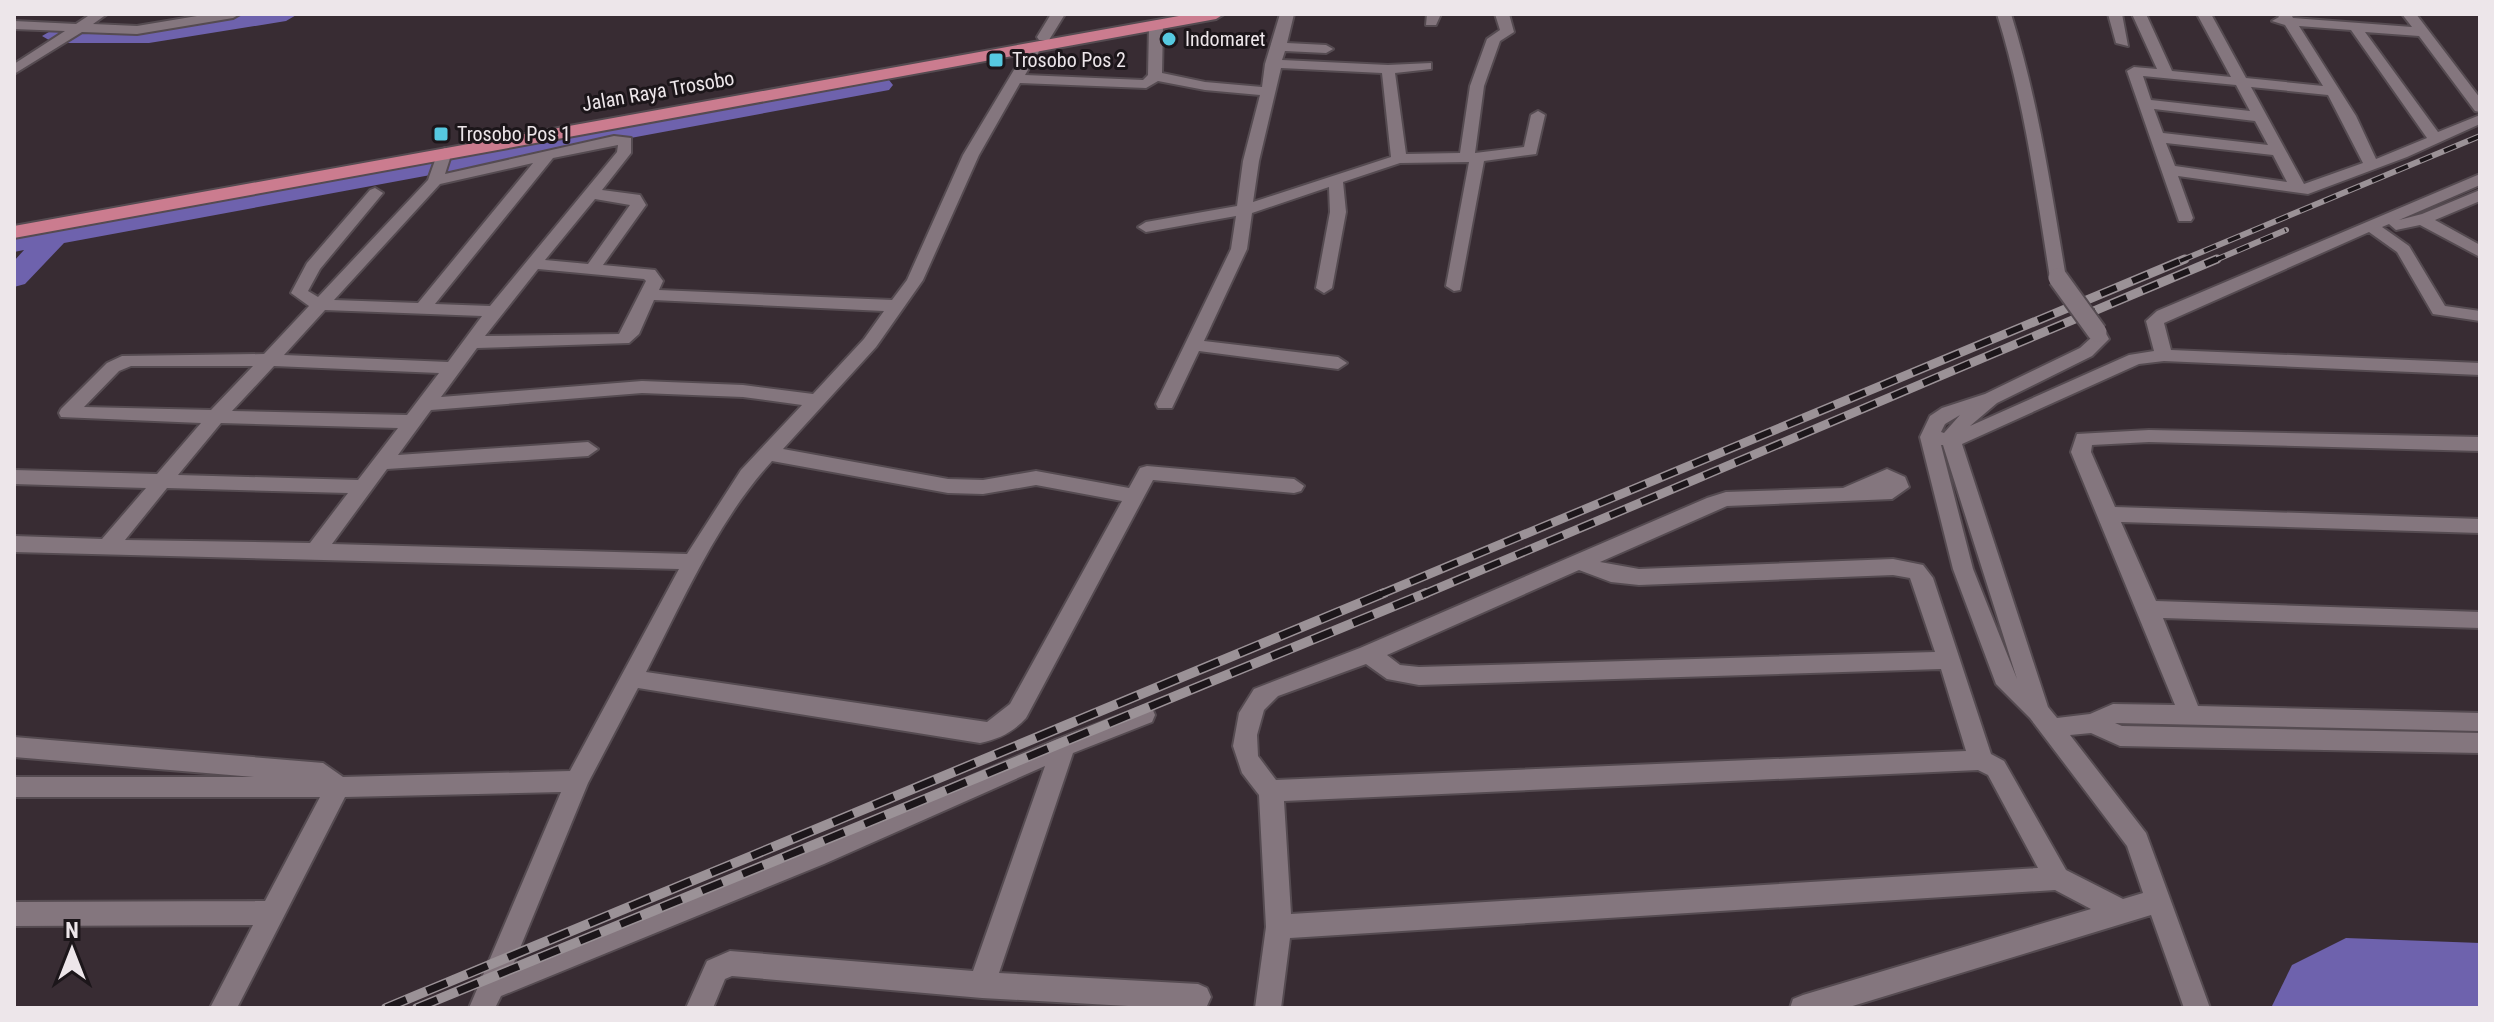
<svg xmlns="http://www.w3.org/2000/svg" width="2494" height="1022" viewBox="0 0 2494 1022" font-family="'Roboto Condensed',sans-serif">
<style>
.water{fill:#6e62ad}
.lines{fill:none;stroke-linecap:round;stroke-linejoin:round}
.river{fill:#6e62ad;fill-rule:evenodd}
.minor-casing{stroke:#554b51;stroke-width:4}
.trunk-casing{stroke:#554b51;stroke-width:4}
.minor{fill:#84767e;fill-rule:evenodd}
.trunk{fill:#cb7c8f;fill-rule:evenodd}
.rail-far2-casing{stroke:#9b9297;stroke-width:6}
.rail-far1-casing{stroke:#9b9297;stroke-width:9}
.rail-casing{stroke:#9b9297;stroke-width:10}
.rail-far2{stroke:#1c161a;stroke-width:4;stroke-dasharray:13;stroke-linecap:butt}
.rail-far1{stroke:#1c161a;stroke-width:6;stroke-dasharray:17;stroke-linecap:butt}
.rail{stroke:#1c161a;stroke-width:7;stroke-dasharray:22;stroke-linecap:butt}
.minor-bridge-casing{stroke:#554b51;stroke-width:23;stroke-linecap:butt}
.minor-bridge{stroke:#84767e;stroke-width:19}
.poi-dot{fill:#56c9e0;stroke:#1c161a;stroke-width:3}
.labels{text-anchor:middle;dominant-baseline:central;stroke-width:6;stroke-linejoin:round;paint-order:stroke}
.far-poi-label{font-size:20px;fill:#ede6ea;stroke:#1c161a;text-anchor:start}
.far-street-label{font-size:20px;fill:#ede6ea;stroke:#1c161a}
</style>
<rect width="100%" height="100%" fill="#382c33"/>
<path class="water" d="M 2346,938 L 2480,943 L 2480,1008 L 2271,1008 L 2292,965 Z"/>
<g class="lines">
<path class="river" d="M 242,14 L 298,14 L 286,21 L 149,43 L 54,43 L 42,36 L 54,29 L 149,29 Z
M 880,77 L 889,80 L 893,85 L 889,90 L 64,243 L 25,284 L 14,287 L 14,261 L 24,250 L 14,252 L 14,234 Z"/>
<g class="minor-casing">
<path id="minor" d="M 91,14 L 107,14 L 93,24 L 137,26 L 209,14 L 240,14 L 233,18 L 137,34 L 82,32 L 14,74 L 14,64 L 65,31 L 14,29 L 14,21 L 76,24 Z
M 1051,14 L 1065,14 L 1049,40 L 1039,40 L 1037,37 Z
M 1280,14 L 1294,14 L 1287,43 L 1326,45 L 1333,49 L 1326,53 L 1285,51 L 1282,60 L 1388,65 L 1431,63 L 1431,69 L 1395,73 L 1406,154 L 1460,153 L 1470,86 L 1487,39 L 1500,30 L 1495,14 L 1509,14 L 1514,32 L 1500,41 L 1484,86 L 1475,153 L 1524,147 L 1531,115 L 1538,111 L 1545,115 L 1536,154 L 1484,161 L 1460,290 L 1454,291 L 1446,286 L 1469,162 L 1400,163 L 1343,182 L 1346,212 L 1332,288 L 1324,293 L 1316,288 L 1330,212 L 1329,187 L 1252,213 L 1247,249 L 1204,341 L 1338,357 L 1347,363 L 1338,369 L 1199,351 L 1172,408 L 1158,408 L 1156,404 L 1231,249 L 1236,216 L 1146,232 L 1138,227 L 1146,222 L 1237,206 L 1243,161 L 1260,95 L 1205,90 L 1158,81 L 1146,88 L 1020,83 L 979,155 L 923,280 L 876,347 L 783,449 L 948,479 L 983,480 L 1036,471 L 1129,488 L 1140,468 L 1147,466 L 1294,479 L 1304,486 L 1301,491 L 1294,493 L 1153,480 L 1026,718 C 1013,732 999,739 980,743 L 638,688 L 588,783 L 513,965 L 806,848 L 1055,740 L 1144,706 L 1152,708 L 1155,715 L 1152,722 L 1073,753 L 999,973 L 1198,984 L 1207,988 L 1211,997 L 1207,1006 L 1164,1008 L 982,998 L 732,976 L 725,979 L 713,1008 L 686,1008 L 707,961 L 730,951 L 973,971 L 1045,766 L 824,864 L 501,996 L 495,1008 L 469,1008 L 561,792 L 345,797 L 237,1008 L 210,1008 L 253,925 L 14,926 L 14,902 L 265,901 L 320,797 L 14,797 L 14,777 L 254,777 L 14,757 L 14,737 L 323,763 L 343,777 L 570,771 L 679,569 L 14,552 L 14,536 L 102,539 L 146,488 L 14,484 L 14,470 L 157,474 L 201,423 L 61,417 L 59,413 L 61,409 L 107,363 L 122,356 L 264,354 L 309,306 L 291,293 L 307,263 L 370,190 L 375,188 L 383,193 L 320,269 L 308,291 L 318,297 L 428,180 L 438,152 L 445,148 L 452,152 L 445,174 L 614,136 L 631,138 L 631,153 L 602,190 L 640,195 L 646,205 L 603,265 L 655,270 L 663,281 L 659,290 L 892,300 L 907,280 L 963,155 L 1029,45 L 1041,48 L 1025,75 L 1143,80 L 1148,75 L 1149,25 L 1156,21 L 1163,25 L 1162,73 L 1205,82 L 1262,87 L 1265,64 ZM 1281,68 L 1382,73 L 1391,157 L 1253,202 L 1259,161 ZM 618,145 L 617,152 L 490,306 L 435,304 L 553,158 ZM 533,163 L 418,303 L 334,300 L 440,184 ZM 595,199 L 630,205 L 588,264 L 545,260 ZM 538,269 L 644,279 L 646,281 L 619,334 L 485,336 ZM 654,300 L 884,311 L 864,339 L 813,394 L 743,385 L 642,381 L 441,397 L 477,348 L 629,343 L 639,334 ZM 325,310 L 482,316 L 448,362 L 284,355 ZM 131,366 L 253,366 L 211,410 L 84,407 L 119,371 ZM 274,366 L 439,373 L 407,415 L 232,411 ZM 642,393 L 743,397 L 802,405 L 741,470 L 687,554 L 332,544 L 387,469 L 588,456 L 598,449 L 588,442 L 398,455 L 431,410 ZM 221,423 L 398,428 L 358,480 L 178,475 ZM 772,461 L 948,493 L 983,494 L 1036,485 L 1122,501 L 1010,704 L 987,722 L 646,672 C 683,600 718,520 772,461 ZM 167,488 L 348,493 L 310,543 L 125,540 Z
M 1427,14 L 1441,14 L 1436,25 L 1426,25 Z
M 1997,14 L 2011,14 C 2038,100 2051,189 2066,278 L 2058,283 L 2050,278 C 2036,189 2024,100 1997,14 Z
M 2108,14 L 2122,14 L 2128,46 L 2116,43 Z
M 2132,14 L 2146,14 L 2172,71 L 2231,77 L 2197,14 L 2211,14 L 2246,78 L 2323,86 L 2285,25 L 2272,21 L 2279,17 L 2277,14 L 2291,14 L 2293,18 L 2412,27 L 2402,14 L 2416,14 L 2480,98 L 2480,112 L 2475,111 L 2419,36 L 2365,32 L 2438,132 L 2480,115 L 2480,124 L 2407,157 L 2308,194 L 2178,176 L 2193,218 L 2191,221 L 2179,221 L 2127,71 L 2134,67 L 2157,69 ZM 2299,26 L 2351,30 L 2427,138 L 2376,159 L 2356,116 ZM 2143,76 L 2236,85 L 2250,111 L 2151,100 ZM 2251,87 L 2328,95 L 2363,163 L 2304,184 ZM 2154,109 L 2255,121 L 2268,145 L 2163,133 ZM 2166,143 L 2273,155 L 2287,182 L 2175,166 Z
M 2480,174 L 2480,185 L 2399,220 L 2422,214 L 2480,190 L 2480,201 L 2435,220 L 2480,245 L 2480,257 L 2420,225 L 2396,230 L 2389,224 L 2382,227 L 2409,246 L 2445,306 L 2480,311 L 2480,321 L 2433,314 L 2397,252 L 2369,232 L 2164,323 L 2171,350 L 2480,363 L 2480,375 L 2164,361 L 2139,364 L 1962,444 L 2048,707 L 2057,718 L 2090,714 L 2113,704 L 2175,705 L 2071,452 L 2077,434 L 2149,430 L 2480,437 L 2480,451 L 2149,442 L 2092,445 L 2091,452 L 2115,507 L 2480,519 L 2480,533 L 2121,522 L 2156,601 L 2480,612 L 2480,628 L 2163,618 L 2198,706 L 2480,713 L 2480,731 L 2115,723 L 2122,726 L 2480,733 L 2480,753 L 2120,746 L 2091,733 L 2070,735 L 2146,833 L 2210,1008 L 2184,1008 L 2151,915 L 1846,1008 L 1790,1008 L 1793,999 L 1803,995 L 2091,909 L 2055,890 L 1290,938 L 1281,1008 L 1255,1008 L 1266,927 L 1259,795 L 1242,773 L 1233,746 L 1239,713 L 1254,689 L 1360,648 L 1707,498 L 1726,492 L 1843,488 L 1887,469 L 1905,477 L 1909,487 L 1892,499 L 1727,506 L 1600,562 L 1639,569 L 1893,559 L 1923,565 L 1933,578 L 1991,754 L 2004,761 L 2066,870 L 2123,899 L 2143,893 L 2127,846 L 2030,718 L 1996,684 L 1953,569 L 1920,437 L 1930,416 L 1942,408 L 1985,394 L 2080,348 L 2091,338 L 2088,332 L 2091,328 L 2103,328 L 2109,339 L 2092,356 L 1997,403 L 1970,426 L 2129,355 L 2154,351 L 2146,321 L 2157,311 ZM 1960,415 L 1944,433 L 1941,432 L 1945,424 ZM 1941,445 L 1943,445 L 2017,679 L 1973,569 ZM 1579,570 L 1611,582 L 1639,585 L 1893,575 L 1910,578 L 1935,652 L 1419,667 L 1400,665 L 1387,655 ZM 1366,664 L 1387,679 L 1419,685 L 1941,669 L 1966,751 L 1276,780 L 1258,756 L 1257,735 L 1264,710 L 1278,696 ZM 1978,770 L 1988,775 L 2038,868 L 1291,914 L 1284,801 Z"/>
</g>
<g class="trunk-casing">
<path id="trunk" d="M 1190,14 L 1224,14 L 1216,19 L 14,238 L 14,226 Z"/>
</g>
<use href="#minor" class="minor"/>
<use href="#trunk" class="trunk"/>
<g class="rail-far2-casing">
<path id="rail-far2" d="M 2180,261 L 2480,136
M 2213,261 L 2286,230"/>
</g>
<g class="rail-far1-casing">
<path id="rail-far1" d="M 1379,595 L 2185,259
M 1422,595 L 2217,259"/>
</g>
<g class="rail-casing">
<path id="rail" d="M 386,1008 L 1384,593
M 417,1008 L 1426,593"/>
</g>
<use href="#rail-far2" class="rail-far2"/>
<use href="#rail-far1" class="rail-far1"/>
<use href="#rail" class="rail"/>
<g class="minor-bridge-casing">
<path id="minor-bridge" d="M 2058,278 L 2097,332"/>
</g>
<use href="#minor-bridge" class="minor-bridge"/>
</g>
<g class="poi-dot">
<circle cx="1169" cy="39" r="8"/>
<rect x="988" y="52" width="16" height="16" rx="4"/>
<rect x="433" y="126" width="16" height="16" rx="4"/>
</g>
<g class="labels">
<g class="far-poi-label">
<text x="1185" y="39">Indomaret</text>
<text x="1012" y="60">Trosobo Pos 2</text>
<text x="457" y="134">Trosobo Pos 1</text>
</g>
<g class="far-street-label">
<text transform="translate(658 91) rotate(-10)">Jalan Raya Trosobo</text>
</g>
</g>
<rect width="2494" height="1022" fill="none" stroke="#ede6ea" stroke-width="32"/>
<g transform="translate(72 950)" stroke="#1c161a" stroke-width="6" paint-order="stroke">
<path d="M0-6L14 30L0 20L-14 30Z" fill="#ede6ea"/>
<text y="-12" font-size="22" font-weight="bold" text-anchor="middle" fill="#ede6ea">N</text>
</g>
</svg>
